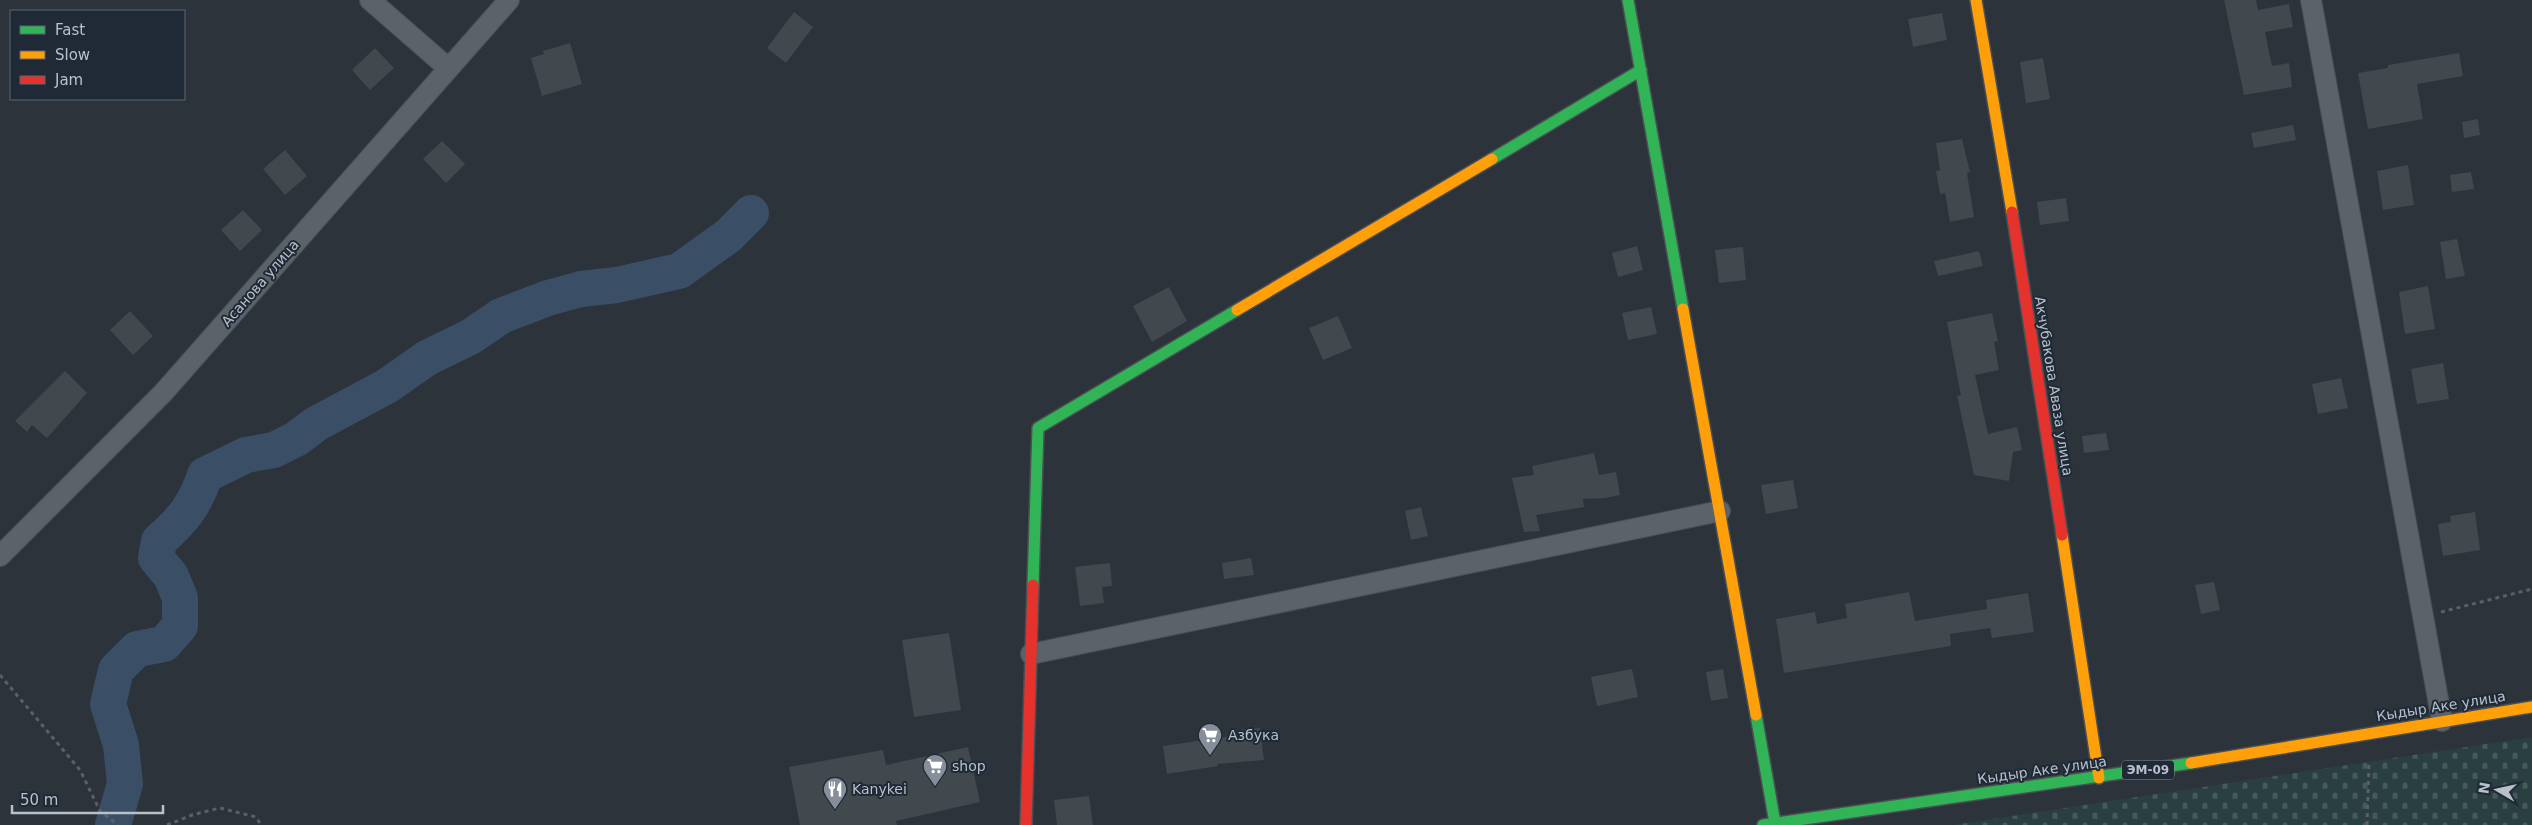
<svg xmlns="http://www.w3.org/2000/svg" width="2532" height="825" viewBox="0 0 2532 825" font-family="'DejaVu Sans',sans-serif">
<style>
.cemetery{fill:url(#cemetery-stones)}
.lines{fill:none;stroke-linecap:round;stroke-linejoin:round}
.river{stroke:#3a4f66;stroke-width:36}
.building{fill:#41484e}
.street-casing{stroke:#4a4f55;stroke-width:22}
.fast-casing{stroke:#4a4f55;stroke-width:14}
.slow-casing{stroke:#4a4f55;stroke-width:14}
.jam-casing{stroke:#4a4f55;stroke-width:14}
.path{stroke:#5a6065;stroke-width:3;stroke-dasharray:4 4;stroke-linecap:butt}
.street{stroke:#5c6269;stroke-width:20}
.fast{stroke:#30b455;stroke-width:11}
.slow{stroke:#ff9f0a;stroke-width:11}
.jam{stroke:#e5322d;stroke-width:11}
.labels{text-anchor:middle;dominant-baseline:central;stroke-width:4;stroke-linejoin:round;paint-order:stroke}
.shield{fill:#1f2a36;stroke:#89939e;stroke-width:1}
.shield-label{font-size:12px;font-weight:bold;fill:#b7c0cb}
.street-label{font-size:14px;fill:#b7c0cb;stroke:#1f2a36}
.poi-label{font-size:14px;fill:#b7c0cb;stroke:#1f2a36;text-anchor:start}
</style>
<defs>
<pattern id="cemetery-stones" width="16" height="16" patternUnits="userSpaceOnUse" patternTransform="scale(1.25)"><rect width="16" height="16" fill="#293f41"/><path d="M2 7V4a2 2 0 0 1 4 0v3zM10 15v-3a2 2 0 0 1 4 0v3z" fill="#46595b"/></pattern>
</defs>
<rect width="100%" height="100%" fill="#2c333b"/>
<path class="cemetery" d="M 2532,737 L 2532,825 L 1953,825 Z"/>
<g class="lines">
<path class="river" d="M 113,825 L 125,784 L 121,745 L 108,704 L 116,670 L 137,649 L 164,644 L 180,626 L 180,598 L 171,576 L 156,558 L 159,541 C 183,520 195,505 205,475 L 246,455 L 274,450 L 296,439 L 316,424 L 387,386 L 427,358 L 470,337 L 501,316 L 548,298 L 581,289 L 617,285 L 679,271 L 728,236 L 751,213"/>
</g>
<path class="building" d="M 2224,0 L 2256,0 L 2258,10 L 2289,4 L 2293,27 L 2265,32 L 2272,66 L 2289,63 L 2292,87 L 2244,95 Z
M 794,12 L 813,27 L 786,63 L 767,48 Z
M 1942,13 L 1947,40 L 1913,47 L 1908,19 Z
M 570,43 L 582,84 L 542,96 L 531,58 L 544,54 L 543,51 Z
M 375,48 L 394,68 L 370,90 L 352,70 Z
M 2459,53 L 2463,76 L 2417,84 L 2423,119 L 2368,129 L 2358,73 L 2388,68 L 2388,65 Z
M 2043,58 L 2050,99 L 2026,103 L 2020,62 Z
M 2478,119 L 2480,135 L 2464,138 L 2462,122 Z
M 2293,125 L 2296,140 L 2254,148 L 2251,133 Z
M 1962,139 L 1970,172 L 1967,173 L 1974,217 L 1950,222 L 1945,193 L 1940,194 L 1936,171 L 1940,170 L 1936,143 Z
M 442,141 L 465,164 L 446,183 L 423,159 Z
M 285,150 L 307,176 L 285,195 L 263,169 Z
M 2408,165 L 2414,205 L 2383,210 L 2377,171 Z
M 2471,172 L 2474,189 L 2452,192 L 2450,175 Z
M 2066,198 L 2069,221 L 2040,225 L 2037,202 Z
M 243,210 L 262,230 L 240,251 L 221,230 Z
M 2457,239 L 2465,276 L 2446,279 L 2440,242 Z
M 1637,246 L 1643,270 L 1618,277 L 1612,253 Z
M 1743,247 L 1746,280 L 1719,283 L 1715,250 Z
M 1979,251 L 1983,266 L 1938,276 L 1934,261 Z
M 2428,286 L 2435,329 L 2405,334 L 2399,292 Z
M 1169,287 L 1187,321 L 1152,342 L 1133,306 Z
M 1651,307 L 1657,334 L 1628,340 L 1622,313 Z
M 130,311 L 153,336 L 133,355 L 110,330 Z
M 1992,313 L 1998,341 L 1994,342 L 1999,370 L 1975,375 L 1988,434 L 2017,427 L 2022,450 L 2013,452 L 2009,481 L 1974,475 L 1957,395 L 1961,396 L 1947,322 Z
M 1338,316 L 1352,348 L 1323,360 L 1309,328 Z
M 2443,363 L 2449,399 L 2417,404 L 2411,369 Z
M 65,371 L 87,393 L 47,438 L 32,425 L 27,432 L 15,421 Z
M 2341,378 L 2348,408 L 2318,414 L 2312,384 Z
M 2106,433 L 2109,450 L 2084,453 L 2082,436 Z
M 1594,453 L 1599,475 L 1616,472 L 1620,495 L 1605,498 L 1583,499 L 1584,507 L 1536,515 L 1540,531 L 1524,532 L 1512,478 L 1534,475 L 1532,466 Z
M 1793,480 L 1798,508 L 1766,514 L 1761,485 Z
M 1421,507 L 1428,536 L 1411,540 L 1405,511 Z
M 2475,512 L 2480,550 L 2443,556 L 2438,524 L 2451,522 L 2450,516 Z
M 1251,558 L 1254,575 L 1224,579 L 1222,563 Z
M 1110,563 L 1112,586 L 1102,587 L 1104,603 L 1080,606 L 1075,567 Z
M 2214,582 L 2220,610 L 2201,614 L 2195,585 Z
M 1909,592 L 1915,621 L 1987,609 L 1986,600 L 2028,593 L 2034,632 L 1992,638 L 1990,628 L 1950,634 L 1951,646 L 1784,673 L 1776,619 L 1815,612 L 1817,624 L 1847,618 L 1845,604 Z
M 949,633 L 961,710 L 914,717 L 902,640 Z
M 1632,669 L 1638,697 L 1597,706 L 1591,677 Z
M 1723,669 L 1728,698 L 1711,701 L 1706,672 Z
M 1260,728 L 1264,760 L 1217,764 L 1218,766 L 1167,774 L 1163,746 L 1239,735 L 1239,730 Z
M 968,747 L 980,802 L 896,821 L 897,825 L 800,825 L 789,767 L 883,750 L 886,765 Z
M 1089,796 L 1093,825 L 1057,825 L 1054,800 Z"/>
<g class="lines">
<g class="street-casing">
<path id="street" d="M 370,0 L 448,68
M 2311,0 L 2442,721
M 0,556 L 163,393 L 509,0
M 1031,654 L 1720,511"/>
</g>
<g class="fast-casing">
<path id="fast" d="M 1628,0 L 1683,309
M 1492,159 L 1641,70
M 1033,585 L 1038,428 L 1237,310
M 1756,715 L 1775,823
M 1763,825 L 2191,763"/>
</g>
<g class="slow-casing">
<path id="slow" d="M 1976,0 L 2012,212
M 1683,309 L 1756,715
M 1237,310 L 1492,159
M 2062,535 L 2099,778
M 2191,763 L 2532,707"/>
</g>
<g class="jam-casing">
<path id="jam" d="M 2012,212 L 2062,535
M 1026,825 L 1033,585"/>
</g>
<path class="path" d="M 2441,612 L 2532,589
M 0,675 L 80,770 L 100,811 L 118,825
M 167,825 L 192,815 L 220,808 L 256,817 L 261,825
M 2367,825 L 2369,762"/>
<use href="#street" class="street"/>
<use href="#fast" class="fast"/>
<use href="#slow" class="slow"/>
<use href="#jam" class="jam"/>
</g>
<defs>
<g id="supermarket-pin" transform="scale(1.25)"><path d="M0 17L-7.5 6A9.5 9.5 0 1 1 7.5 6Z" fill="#868f99" stroke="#1f2a36"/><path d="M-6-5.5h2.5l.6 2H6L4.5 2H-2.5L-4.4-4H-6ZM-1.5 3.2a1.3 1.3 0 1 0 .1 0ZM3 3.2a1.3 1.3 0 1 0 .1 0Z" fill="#fff"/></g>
<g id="restaurant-pin" transform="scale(1.25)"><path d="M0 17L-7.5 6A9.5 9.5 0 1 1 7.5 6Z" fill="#868f99" stroke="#1f2a36"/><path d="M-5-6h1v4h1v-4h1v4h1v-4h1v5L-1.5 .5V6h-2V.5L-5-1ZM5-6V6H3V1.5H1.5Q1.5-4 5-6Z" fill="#fff"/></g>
</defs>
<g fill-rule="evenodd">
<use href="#supermarket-pin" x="1210" y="735"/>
<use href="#supermarket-pin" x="935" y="766"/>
<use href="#restaurant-pin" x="835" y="789"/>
</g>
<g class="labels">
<rect class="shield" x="2122" y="760.5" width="52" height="19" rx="4"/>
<g class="shield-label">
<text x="2148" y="770">ЭМ-09</text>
</g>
<g class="street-label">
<text transform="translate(260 283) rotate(-49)">Асанова улица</text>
<text transform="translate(2054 386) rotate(81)">Акчубакова Аваза улица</text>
<text transform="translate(2441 706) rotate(-9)">Кыдыр Аке улица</text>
<text transform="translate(2042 770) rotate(-8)">Кыдыр Аке улица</text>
</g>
<g class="poi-label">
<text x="1228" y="735">Азбука</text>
<text x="952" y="766">shop</text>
<text x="852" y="789">Kanykei</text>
</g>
</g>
<rect x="10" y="10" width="175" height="90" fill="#1f2a36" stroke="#5c6672"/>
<rect x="20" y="26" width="25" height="8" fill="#30b455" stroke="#5c6672"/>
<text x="55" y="35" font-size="15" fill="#b7c0cb">Fast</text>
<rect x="20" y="51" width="25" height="8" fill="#ff9f0a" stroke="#5c6672"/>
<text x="55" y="60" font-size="15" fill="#b7c0cb">Slow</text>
<rect x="20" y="76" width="25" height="8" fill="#e5322d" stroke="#5c6672"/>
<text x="55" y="85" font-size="15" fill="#b7c0cb">Jam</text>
<g transform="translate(2497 790) rotate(279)" stroke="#1f2a36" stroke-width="4" paint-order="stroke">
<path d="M0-4L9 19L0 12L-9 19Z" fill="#b7c0cb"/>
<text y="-8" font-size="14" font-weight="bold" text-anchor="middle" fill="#b7c0cb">N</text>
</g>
<path d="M12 805v8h151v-8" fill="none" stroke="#b7c0cb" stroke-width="2.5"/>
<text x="20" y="805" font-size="15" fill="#b7c0cb" stroke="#1f2a36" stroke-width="4" paint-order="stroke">50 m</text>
</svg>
